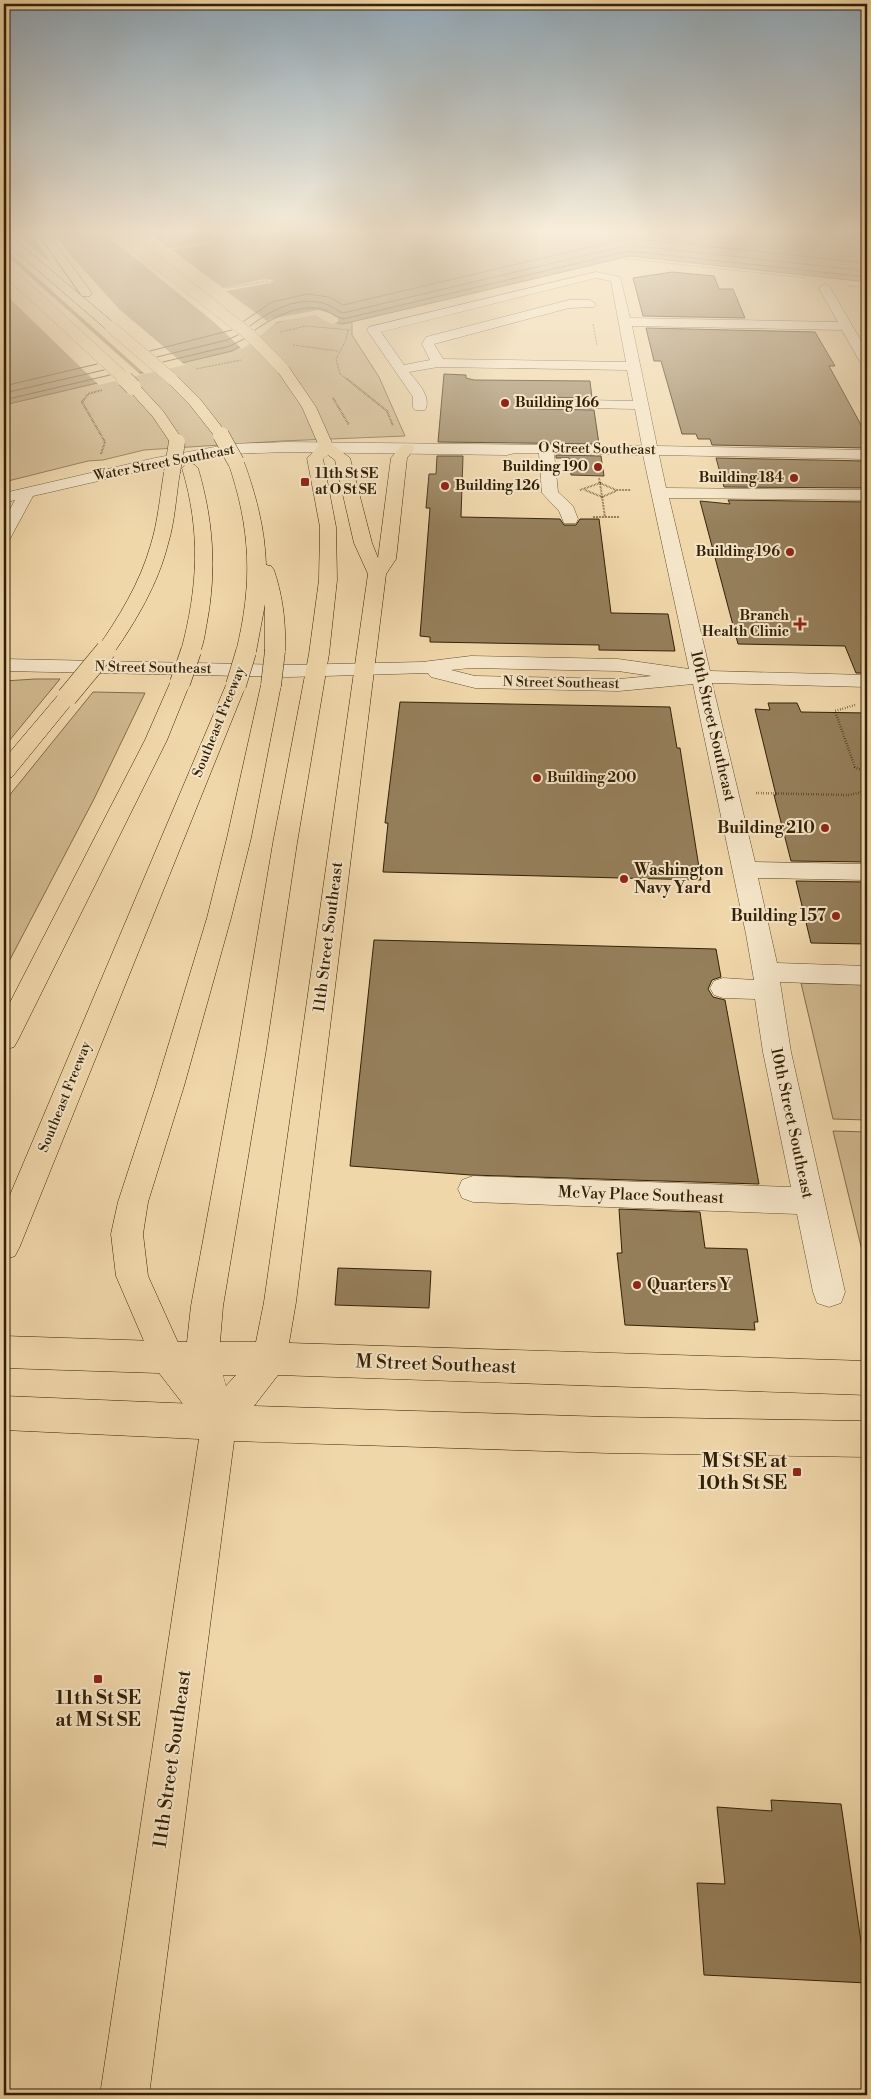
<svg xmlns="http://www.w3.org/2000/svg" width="871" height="2099" viewBox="0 0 871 2099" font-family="'Libre Bodoni',serif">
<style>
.green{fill:#d0b88e;stroke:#826c4a}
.water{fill:#b09972;stroke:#7e6946}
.pier{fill:#f0d7aa}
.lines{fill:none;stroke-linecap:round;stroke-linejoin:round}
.shore{stroke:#725c3c;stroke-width:1}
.building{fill:#957f5b;stroke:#332005}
.minor-casing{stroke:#624e2e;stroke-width:1}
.major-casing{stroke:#332005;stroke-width:1}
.highway-casing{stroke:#332005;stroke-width:1}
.path-far2{stroke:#332005;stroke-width:1;stroke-dasharray:0.5 1;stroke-linecap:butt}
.path-far1{stroke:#332005;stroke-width:2;stroke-dasharray:0.5 1;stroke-linecap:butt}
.path{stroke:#332005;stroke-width:2.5;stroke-dasharray:0.5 2;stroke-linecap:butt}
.minor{fill:#f5e5c8;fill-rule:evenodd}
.major{fill:#f0d7aa;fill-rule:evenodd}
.highway{fill:#f0d7aa;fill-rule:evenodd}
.major-bridge-casing{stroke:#332005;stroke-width:12;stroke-linecap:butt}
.highway-bridge-far2-casing{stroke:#332005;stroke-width:12;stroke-linecap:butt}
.highway-bridge-far1-casing{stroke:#332005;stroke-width:17;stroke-linecap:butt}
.highway-bridge-casing{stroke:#332005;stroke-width:21;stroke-linecap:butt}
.major-bridge{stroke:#f0d7aa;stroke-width:12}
.highway-bridge-far2{stroke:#f0d7aa;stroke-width:12}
.highway-bridge-far1{stroke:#f0d7aa;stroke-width:16}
.highway-bridge{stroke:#f0d7aa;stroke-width:20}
.poi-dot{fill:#8f2418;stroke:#f5e5c8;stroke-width:2}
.labels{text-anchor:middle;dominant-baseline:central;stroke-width:4;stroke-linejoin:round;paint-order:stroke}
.far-poi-label{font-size:14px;font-weight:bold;fill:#332005;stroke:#f5e5c8;text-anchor:start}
.far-street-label{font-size:14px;fill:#332005;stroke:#f5e5c8}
.street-label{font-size:16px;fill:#332005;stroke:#f5e5c8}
.poi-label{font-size:16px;font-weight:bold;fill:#332005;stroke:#f5e5c8;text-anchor:end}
.near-street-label{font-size:19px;fill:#332005;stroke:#f5e5c8}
.near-poi-label{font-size:19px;font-weight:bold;fill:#332005;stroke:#f5e5c8;text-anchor:end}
</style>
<rect width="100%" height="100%" fill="#f0d7aa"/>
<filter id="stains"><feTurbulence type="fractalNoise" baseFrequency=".004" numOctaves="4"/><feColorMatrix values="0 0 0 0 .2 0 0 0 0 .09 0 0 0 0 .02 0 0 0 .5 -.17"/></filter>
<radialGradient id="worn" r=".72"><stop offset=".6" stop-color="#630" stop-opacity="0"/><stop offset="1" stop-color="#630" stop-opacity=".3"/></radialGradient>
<path class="green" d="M 310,313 L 343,324 L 352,322 L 352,335 L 379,377 L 405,436 L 281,441 L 144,450 L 103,460 L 88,461 L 4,482 L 4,405 L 232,351 L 249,342 L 275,323 Z
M 35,679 L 60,679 L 4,747 L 4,681 Z
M 93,692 L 145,693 L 94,799 L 4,971 L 4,802 Z
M 801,983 L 867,985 L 867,1120 L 833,1119 Z
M 833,1131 L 867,1132 L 867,1271 Z"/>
<path class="water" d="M 4,231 L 867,231 L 867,282 L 630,256 L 343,324 C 331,323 324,313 311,313 C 279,313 258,337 232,351 L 4,405 Z"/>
<path class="pier" d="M 4,231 L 14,231 L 51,263 L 35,239 L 26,231 L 52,231 L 72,257 L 119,309 L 185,365 L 145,374 L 4,248 Z
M 101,231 L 146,231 L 168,248 L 205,241 L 213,241 L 210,244 L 172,250 L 223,288 L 264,279 L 274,280 L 271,283 L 226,291 L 267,321 L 270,319 L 318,310 L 332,314 L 338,318 L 338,322 L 332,324 L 315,315 L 277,322 L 250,344 L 242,349 L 214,322 Z
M 4,252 L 26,273 L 141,375 L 99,385 L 4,293 Z"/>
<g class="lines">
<path class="shore" d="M 244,321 L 272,302 L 307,294 L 329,297 L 343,305 L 628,238 L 867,263
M 250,326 C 271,310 299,295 326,304 C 332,306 337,311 343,313 L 629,245 L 867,271
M 255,330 C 274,317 298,304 322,309 C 329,311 335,317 343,319 L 629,251 L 867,277
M 150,351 L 232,330
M 157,357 L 227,340 L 238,335
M 163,362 L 230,346 L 244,339
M 4,386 L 97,364
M 4,393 L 104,370
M 4,400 L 110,375"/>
</g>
<path class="building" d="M 672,272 L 714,276 L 719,289 L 733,289 L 745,318 L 643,316 L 633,278 Z
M 646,328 L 815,332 L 835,366 L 829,366 L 867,436 L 867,448 L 712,445 L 710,439 L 698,439 L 696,434 L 682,434 L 661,361 L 654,361 Z
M 444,374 L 466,375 L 466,378 L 474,380 L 590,381 L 592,398 L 539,397 L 532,399 L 530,404 L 534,408 L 539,409 L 594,410 L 599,444 L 438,442 Z
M 556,455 L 601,456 L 604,476 L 571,475 L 569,458 L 556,458 Z
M 437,456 L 463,456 L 461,517 L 560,519 L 564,525 L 576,525 L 580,519 L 599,519 L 611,613 L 668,614 L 675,651 L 599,650 L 599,645 L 430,642 L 430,637 L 420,636 L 430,508 L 426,508 L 429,474 L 436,474 Z
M 716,458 L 867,461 L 867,488 L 724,487 Z
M 728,500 L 867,502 L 867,673 L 856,673 L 845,646 L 738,644 L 700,501 L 730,504 Z
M 400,702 L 670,707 L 677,748 L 680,748 L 701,880 L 383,872 L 388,823 L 385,823 Z
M 768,703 L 797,703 L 801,712 L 867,713 L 867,862 L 791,861 L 774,795 L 776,795 L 755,709 L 770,710 Z
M 796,881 L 867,882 L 867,944 L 811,943 Z
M 374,940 L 716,949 L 721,977 L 712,980 L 708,989 L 713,997 L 725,1000 L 759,1184 L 471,1175 L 350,1166 Z
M 619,1209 L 700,1212 L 705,1248 L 747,1249 L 758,1322 L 754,1322 L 755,1330 L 625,1325 L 617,1253 L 622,1253 Z
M 338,1268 L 431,1271 L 429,1308 L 335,1305 Z
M 771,1800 L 841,1804 L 867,1983 L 704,1975 L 697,1883 L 725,1884 L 717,1807 L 772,1811 Z"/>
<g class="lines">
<g class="minor-casing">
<path id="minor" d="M 596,272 L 620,277 L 630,318 L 838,322 L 819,288 L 825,284 L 829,286 L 867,351 L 867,366 L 860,362 L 842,330 L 632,326 L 657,446 L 867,450 L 867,459 L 659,455 L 666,488 L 867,490 L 867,500 L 669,498 L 710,671 L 867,675 L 867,687 L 712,683 L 755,862 L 867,864 L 867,880 L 758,878 L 777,963 L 867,966 L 867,985 L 780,982 L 791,1052 L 845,1292 L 841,1303 L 829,1307 L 817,1303 L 813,1292 L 797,1214 L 473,1202 L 462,1198 L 458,1189 L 462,1180 L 473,1176 L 791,1187 L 763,1052 L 755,999 L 723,998 L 714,995 L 710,988 L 714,981 L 723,978 L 754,980 L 746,934 L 693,684 L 619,691 L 475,688 L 431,677 L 428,673 L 289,677 L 4,671 L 4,659 L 289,665 L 422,662 L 471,656 L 618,659 L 689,669 L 643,455 L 554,453 L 558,492 L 573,506 L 578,519 L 576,523 L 564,523 L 559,511 L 542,493 L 539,453 L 515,453 L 507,455 L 286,452 L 231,454 L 155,468 L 33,496 L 12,535 L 10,539 L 4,540 L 4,520 L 15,500 L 4,503 L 4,493 L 155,458 L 231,444 L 286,442 L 642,446 L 635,409 L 539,407 L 534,406 L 532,403 L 534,400 L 539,399 L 633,401 L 627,370 L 438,367 L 409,372 C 417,382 432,396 425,410 L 415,410 L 413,407 L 413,397 L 367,330 L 369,327 ZM 596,278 L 611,281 L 626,362 L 443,359 L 434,344 L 569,308 L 594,307 L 596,304 L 590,300 L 569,300 L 426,337 L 422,344 L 430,360 L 404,365 L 381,332 ZM 471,668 L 618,671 L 652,676 L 619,679 L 475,676 L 451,670 Z"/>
</g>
<g class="major-casing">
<path id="major" d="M 283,365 L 288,366 L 316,407 L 333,445 L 350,458 L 372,543 L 378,558 L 391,458 L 402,445 L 412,445 L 415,448 L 407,458 L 396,559 L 386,574 L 296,1302 L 289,1343 L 867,1361 L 867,1395 L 278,1375 L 254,1406 L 608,1417 L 867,1421 L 867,1457 L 608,1453 L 234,1441 L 149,2095 L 100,2095 L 199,1439 L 4,1430 L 4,1396 L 196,1404 L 189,1374 L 4,1368 L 4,1336 L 187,1342 L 191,1306 L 238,1050 L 273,843 L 309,654 L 319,580 L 320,527 L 307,458 L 319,446 L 302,407 L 276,369 ZM 328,455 L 335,460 L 354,543 L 368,574 L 264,1302 L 256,1342 L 220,1342 L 223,1306 L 266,1050 L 297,843 L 329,654 L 337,580 L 336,527 L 323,459 ZM 223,1375 L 236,1375 L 226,1386 Z"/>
</g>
<g class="highway-casing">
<path id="highway" d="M 36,231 L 46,231 L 92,293 L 90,296 L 82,296 Z
M 4,233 L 8,234 L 115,324 L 117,327 L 115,330 L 107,330 L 4,241 Z
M 172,375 L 177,376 L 200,399 L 228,435 L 226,438 L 216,438 L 190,405 L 167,382 L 165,379 L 167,376 Z
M 133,383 L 138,384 L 163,411 L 184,442 L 182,445 L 172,445 L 153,417 L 126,387 Z
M 236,457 L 241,459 L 244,462 C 256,495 265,529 266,565 L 271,566 L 274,570 C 283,597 286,623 285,651 L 282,655 L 275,657 L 268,655 L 265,651 L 265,604 L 256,652 L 253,656 L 246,658 L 239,656 L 236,652 C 253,583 251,529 228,462 L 231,459 Z
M 190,463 L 195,465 L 198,468 C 213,519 217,569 207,622 C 205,632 204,646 198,655 L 191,657 L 184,655 L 181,651 C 198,587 201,532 182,468 L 185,465 Z
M 172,467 L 177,469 L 180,472 C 176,496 175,521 168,544 C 158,584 136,621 113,654 L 106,656 L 99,654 L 96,650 C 119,617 140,583 151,544 C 158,521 160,496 164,472 L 167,469 Z
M 180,677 L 187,679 L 190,683 L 167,740 L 18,1040 L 14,1047 L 4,1050 L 4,1014 L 145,740 L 170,683 L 173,679 Z
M 236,679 L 243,681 L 246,685 L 20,1246 L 15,1256 L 4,1260 L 4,1209 L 226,685 L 229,681 Z
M 271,679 L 278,681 L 281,685 L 251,838 L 231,918 L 184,1086 L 148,1202 L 143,1234 L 148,1276 L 180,1347 L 231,1411 L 237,1423 L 231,1435 L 219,1441 L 207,1435 L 156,1369 L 116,1276 L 111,1234 L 118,1202 L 156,1086 L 207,918 L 227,838 L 261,685 L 264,681 Z
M 67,691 L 74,693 L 77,697 L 74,701 L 12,777 L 4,779 L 4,759 L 60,693 Z"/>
</g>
<path class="path-far2" d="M 177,247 L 209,242
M 623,260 L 629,259 L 806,278
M 848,286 L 867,287
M 228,288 L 267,281
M 593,324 L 597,345
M 348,330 L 346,340 L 336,359 L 340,374 L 348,380
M 280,332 L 306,326 L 350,330
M 293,345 L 338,351
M 196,369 L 241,360"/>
<path class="path-far1" d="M 347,379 L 387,411 L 393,426
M 333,398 L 349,425
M 101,454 L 105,442 L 82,402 L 88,394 L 102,390
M 599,478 L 600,483 L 616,490 L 631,490
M 580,490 L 600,483 L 605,517
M 585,490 L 602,497 L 616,491
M 593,517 L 620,517"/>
<path class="path" d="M 855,705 L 835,711 L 855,767 L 867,773
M 756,793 L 849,795 L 867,791"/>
<use href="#minor" class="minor"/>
<use href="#major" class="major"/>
<use href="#highway" class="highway"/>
<g class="major-bridge-casing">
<path id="major-bridge" d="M 117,231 L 250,335 L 283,369"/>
</g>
<g class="highway-bridge-far2-casing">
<path id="highway-bridge-far2" d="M 4,268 L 126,380
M 111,327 L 172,379"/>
</g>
<g class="highway-bridge-far1-casing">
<path id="highway-bridge-far1" d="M 125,379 L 133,387
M 221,435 L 236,462
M 172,472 L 177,442"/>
</g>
<g class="highway-bridge-casing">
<path id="highway-bridge" d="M 180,683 L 191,651
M 236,685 L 246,652
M 271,685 L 275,651
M 67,697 L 106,650"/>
</g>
<use href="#major-bridge" class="major-bridge"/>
<use href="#highway-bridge-far2" class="highway-bridge-far2"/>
<use href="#highway-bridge-far1" class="highway-bridge-far1"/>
<use href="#highway-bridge" class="highway-bridge"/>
</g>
<linearGradient id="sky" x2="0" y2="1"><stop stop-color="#91a9b9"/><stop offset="0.44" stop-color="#f8edd9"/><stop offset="1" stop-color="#f8edd9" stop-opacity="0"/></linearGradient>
<rect width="871" height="525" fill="url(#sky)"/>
<g class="poi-dot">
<circle cx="505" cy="403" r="5"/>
<circle cx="598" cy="467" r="5"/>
<circle cx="794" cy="478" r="5"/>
<rect x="300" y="477" width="10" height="10" rx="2.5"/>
<circle cx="445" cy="486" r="5"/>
<circle cx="790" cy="552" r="5"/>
<path d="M797.5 616.5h5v5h5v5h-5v5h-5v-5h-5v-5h5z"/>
<circle cx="537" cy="778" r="5"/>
<circle cx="825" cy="828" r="5"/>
<circle cx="624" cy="879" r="5"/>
<circle cx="836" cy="916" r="5"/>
<circle cx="637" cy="1285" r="5"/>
<rect x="792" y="1467" width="10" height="10" rx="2.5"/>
<rect x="93" y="1674" width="10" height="10" rx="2.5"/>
</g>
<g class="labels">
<g class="far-poi-label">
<text x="515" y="403">Building 166</text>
<text x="588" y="467" text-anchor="end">Building 190</text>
<text x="315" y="474">11th St SE<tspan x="315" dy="16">at O St SE</tspan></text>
<text x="784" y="478" text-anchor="end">Building 184</text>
<text x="455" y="486">Building 126</text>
<text x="780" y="552" text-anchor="end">Building 196</text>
<text x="789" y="616" text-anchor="end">Branch<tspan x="789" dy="16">Health Clinic</tspan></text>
<text x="547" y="778">Building 200</text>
</g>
<g class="far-street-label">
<text transform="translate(597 449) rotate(1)">O Street Southeast</text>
<text transform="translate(164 463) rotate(-11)">Water Street Southeast</text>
<text transform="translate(153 668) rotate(1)">N Street Southeast</text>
<text transform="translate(561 683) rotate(1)">N Street Southeast</text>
<text transform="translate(219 722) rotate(-68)">Southeast Freeway</text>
<text transform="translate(65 1097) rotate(-68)">Southeast Freeway</text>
</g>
<g class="street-label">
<text transform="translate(713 726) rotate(77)">10th Street Southeast</text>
<text transform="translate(328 937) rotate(-83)">11th Street Southeast</text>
<text transform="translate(792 1123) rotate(78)">10th Street Southeast</text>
<text transform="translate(641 1195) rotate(2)">McVay Place Southeast</text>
</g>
<g class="poi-label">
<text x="815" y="828">Building 210</text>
<text x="634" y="870" text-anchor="start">Washington<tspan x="634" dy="18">Navy Yard</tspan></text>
<text x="826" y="916">Building 157</text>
<text x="647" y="1285" text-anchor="start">Quarters Y</text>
</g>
<g class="near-street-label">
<text transform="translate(436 1364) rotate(2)">M Street Southeast</text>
<text transform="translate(172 1759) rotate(-82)">11th Street Southeast</text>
</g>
<g class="near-poi-label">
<text x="787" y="1461">M St SE at<tspan x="787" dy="22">10th St SE</tspan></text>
<text x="98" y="1698" text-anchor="middle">11th St SE<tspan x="98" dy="22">at M St SE</tspan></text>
</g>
</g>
<rect width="871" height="2099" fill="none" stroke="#f0d7aa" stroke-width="20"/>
<rect x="5" y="5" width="861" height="2089" fill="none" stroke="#332005" stroke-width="2.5"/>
<rect x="10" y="10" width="851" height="2079" fill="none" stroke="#332005"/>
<rect width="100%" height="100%" filter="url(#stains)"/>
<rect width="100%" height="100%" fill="url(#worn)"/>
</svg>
